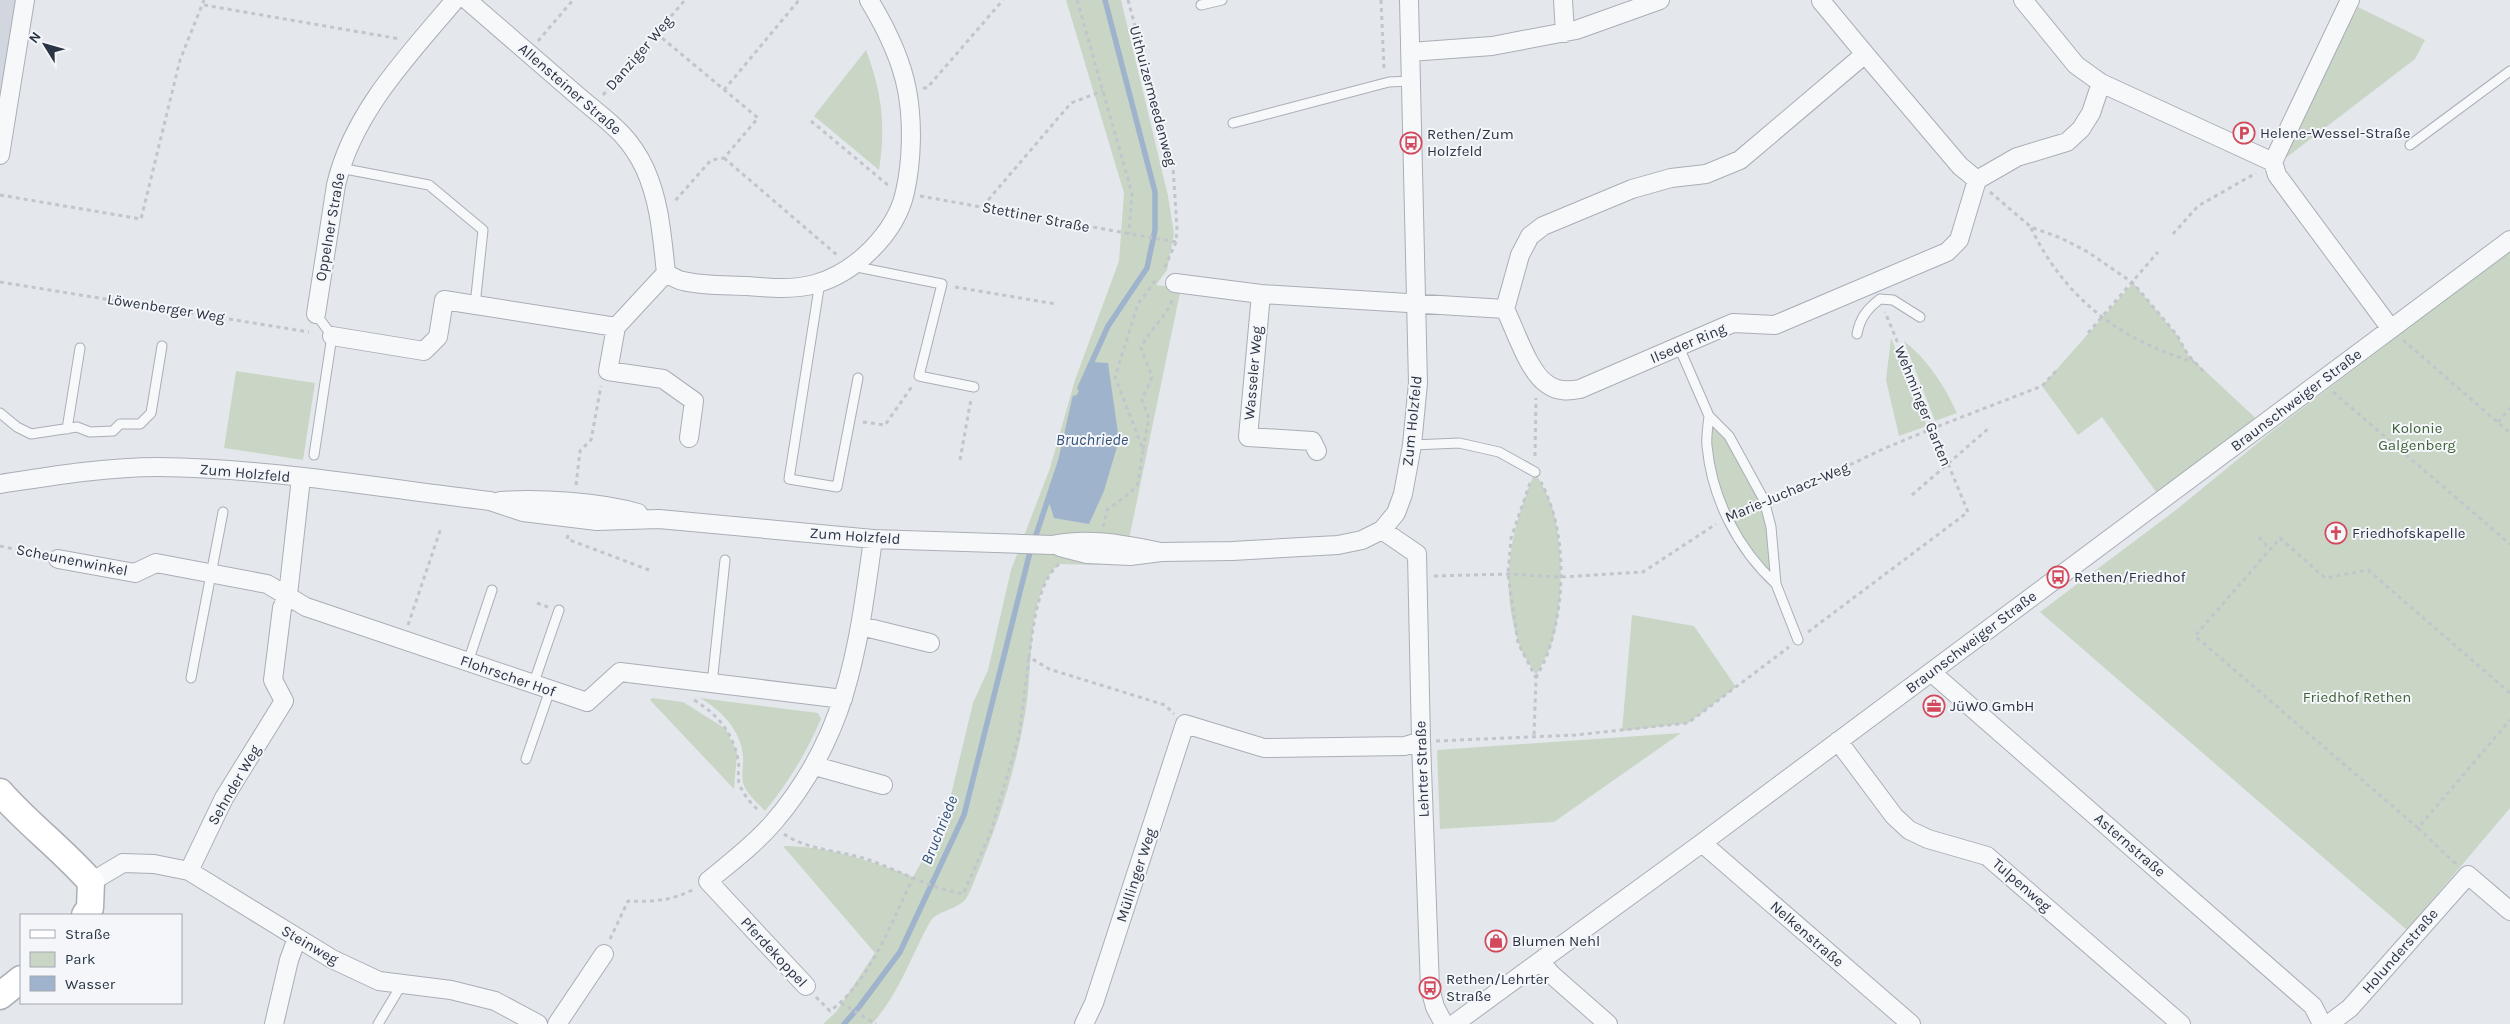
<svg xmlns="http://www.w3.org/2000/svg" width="2510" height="1024" viewBox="0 0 2510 1024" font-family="Karla,sans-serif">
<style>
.built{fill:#d2d6de}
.green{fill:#c9d6c5}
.water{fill:#9fb4cc}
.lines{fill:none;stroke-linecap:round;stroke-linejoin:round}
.stream{stroke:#9fb4cc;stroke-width:5.5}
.lane-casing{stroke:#a9aeb7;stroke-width:11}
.street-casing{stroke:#a9aeb7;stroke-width:20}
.secondary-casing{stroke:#a9aeb7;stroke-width:29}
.path{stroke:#c2c5cb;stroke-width:3;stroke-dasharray:4 4;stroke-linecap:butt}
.lane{stroke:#f7f8fa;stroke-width:9}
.street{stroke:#f7f8fa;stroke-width:18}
.secondary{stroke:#fff;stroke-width:26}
.labels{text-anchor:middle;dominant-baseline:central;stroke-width:4;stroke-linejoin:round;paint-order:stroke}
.street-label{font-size:15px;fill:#2b3445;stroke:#f4f6f9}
.poi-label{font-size:15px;fill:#2b3445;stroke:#f4f6f9;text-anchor:start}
.park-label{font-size:15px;fill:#3f6138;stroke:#f4f6f9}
.water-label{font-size:16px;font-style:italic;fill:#34527a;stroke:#f4f6f9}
</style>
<rect width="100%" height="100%" fill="#e4e7ec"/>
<path class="built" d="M 0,0 L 25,0 L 0,155 Z"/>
<path class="green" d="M 1066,0 L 1121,0 L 1168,196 L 1174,234 L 1167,270 L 1156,285 L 1181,288 L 1129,539 L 1101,555 L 1099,565 L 1059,564 C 1027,591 1033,663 1027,701 C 1019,758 1001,816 979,869 C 975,878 971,892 965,900 C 956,910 936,911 930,922 C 911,956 899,994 872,1024 L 823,1024 L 836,1012 L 875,953 L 783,846 C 829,846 871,861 913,877 L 945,820 L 973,703 L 988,670 L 1011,570 L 1050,468 L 1075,380 L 1119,261 L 1124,193 Z
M 2358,7 L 2425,40 L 2415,59 L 2279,163 Z
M 866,50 C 882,92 886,126 879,170 L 814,116 Z
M 2510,251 L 2510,808 L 2407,930 L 2040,612 L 2176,510 L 2270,433 Z
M 2133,283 L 2177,335 L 2188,355 L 2263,425 L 2162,500 L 2102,417 L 2078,435 L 2042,386 Z
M 1891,338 L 1927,426 L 1899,436 L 1886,380 Z
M 1904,341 C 1928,360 1944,385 1957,413 L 1935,421 Z
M 236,371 L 315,383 L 303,460 L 224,448 Z
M 1709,416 L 1729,436 L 1764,500 L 1776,584 L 1740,543 L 1714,480 Z
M 1535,472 C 1541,483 1548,495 1552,507 C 1564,546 1564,609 1550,648 C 1546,657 1541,666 1536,675 C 1530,665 1521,653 1518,641 C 1499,580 1511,529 1535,472 Z
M 1632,615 L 1694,626 L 1736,687 L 1688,723 L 1622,731 Z
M 652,698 L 683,702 L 726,729 L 737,753 L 734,789 L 650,700 Z
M 700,698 L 818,713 L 821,719 C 806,753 789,782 765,811 C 758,803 746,794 743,783 C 741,774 744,764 743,756 C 741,730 721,710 700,698 Z
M 1681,733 L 1554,822 L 1440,829 L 1437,750 Z"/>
<path class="water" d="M 1092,362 L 1108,363 L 1119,440 L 1104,491 L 1089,524 L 1054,518 L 1048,499 L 1061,460 L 1074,401 Z"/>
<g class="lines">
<path class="stream" d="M 1080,388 L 1108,326 L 1147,268 L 1155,230 L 1155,192 L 1105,0
M 844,1024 L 859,1007 L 900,952 L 964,815 L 1029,556 L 1061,460 L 1075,398"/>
<g class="lane-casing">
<path id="lane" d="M 1201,5 L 1222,0
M 1233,123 L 1389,82 L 1411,81
M 2410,145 L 2510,71
M 340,168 L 429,185 L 483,230 L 475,305
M 852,266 L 942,284 L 919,376 L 974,387
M 820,282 L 789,479 L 837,487 L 858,378
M 1857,334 C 1860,318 1867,309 1880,299 L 1893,300 L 1920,317
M 1679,347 L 1709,416 L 1729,436 L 1764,500 L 1771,527 L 1776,584 L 1798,640
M 0,413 L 17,427 L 31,434 L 77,427 L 90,432 L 113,431 L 120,424 L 140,424 L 151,413 L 162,346
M 1709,416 C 1708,426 1706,437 1707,446 C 1712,499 1738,549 1776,584
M 67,429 L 80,348
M 1412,445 L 1459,443 L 1499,452 L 1535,472
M 314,455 L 332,336 L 316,314
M 468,662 L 492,590
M 191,678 L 223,512
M 712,684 L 725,560
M 533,685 L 559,610
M 526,759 L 550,690
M 378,1024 L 402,984"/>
</g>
<g class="street-casing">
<path id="street" d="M 467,0 C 502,30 536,60 571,90 C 601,117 627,130 645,169 C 660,202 662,237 666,273 L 616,327 L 608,371 L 663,379 L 694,401 L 689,438
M 1563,0 L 1565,33
M 2023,0 L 2076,65 L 2101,83 L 2273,162 L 2277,175 L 2391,329
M 1821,1 L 1865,54
M 1410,52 L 1492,46 L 1576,30 L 1660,0
M 0,155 L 25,0
M 2273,162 L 2350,0
M 666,273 C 671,276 677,280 683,281 C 703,286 727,285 747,286 C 770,288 794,290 815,284 C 855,273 896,233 905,192 C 912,161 913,122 907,90 C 901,58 886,28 869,0
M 1175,283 L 1261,294 L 1505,309 C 1515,329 1529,373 1547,384 C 1557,392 1569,391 1580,389 L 1733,323 L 1775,325 L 1947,252 L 1959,240 L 1977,180 L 2017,157 L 2067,142 L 2081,129 L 2091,113 L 2101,83
M 1261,294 L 1248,437 L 1312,441 L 1317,451
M 1505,309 L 1520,255 L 1530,236 L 1543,226 L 1632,189 L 1671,178 L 1706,174 L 1740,160 L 1865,54 L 1960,166 L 1977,180
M 316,314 L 336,185 C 353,112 408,56 455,0
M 332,336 L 424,351 L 438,337 L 444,300 L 616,327
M 0,484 C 52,476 106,467 158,467 C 269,468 380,488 490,501 L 523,512 L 597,521 L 659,519 L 873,539 L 1052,545 C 1089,537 1125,545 1161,552
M 500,501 C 540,498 600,502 638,513
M 1382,530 L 1417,554 L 1421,741 L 1430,988 L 1435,1007 L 1444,1024
M 1060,547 L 1087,554 L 1130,556 L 1161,552 L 1232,551 L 1338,545 L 1362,540 L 1382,530 L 1396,513 L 1403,494 L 1412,445 L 1418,383 L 1409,0
M 58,559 L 135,573 L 156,563 L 267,584 L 306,607 L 587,702 L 620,672 L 843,699
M 861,626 L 930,643
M 1931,672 L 2313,1006 L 2322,1024
M 1838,741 L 1894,816 L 1909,830 L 1928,839 L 1987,856 L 2181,1024
M 815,766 L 883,785
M 1702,843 L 1911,1024
M 189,871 L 224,798 L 284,701 L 273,680 L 282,608 L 288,595 L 301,478
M 91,882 L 123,863 L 154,864 L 189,871 L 332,959 L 379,981 L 451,990 L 495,1001 L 538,1024
M 1541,962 L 1551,974 L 1608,1024
M 806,986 L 708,881 C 730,863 754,845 773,823 C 848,736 858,648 873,539
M 274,1024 L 289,960 L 297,938
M 557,1024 L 604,954
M 1084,1024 L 1094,1003 L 1185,724 L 1264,748 L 1405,746 L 1421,741
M 1454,1024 L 1702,843 L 2510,240
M 2329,1024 L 2350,1008 L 2468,875 L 2510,911"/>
</g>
<g class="secondary-casing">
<path id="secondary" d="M 0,792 C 28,824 63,850 91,882 L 90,908 L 85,915
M 0,996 L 21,979"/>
</g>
<path class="path" d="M 1077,0 L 1132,193 L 1129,234
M 1128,0 L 1173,167 L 1177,228 L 1176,242 L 1164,269
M 1381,0 L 1384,69
M 204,5 L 400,39
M 656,33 L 758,118 L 724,158 L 711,160 L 674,202
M 538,41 L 573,0
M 923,88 L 927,88 L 1003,0
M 724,90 L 799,0
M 603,95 L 685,0
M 811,121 L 889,186
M 724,158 L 837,255
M 1990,192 L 2031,227 L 2061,238 L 2088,252 L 2133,283 L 2177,335 L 2188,355 L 2206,374
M 0,195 L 141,219 L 180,60 L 204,0
M 920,196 L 1176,242
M 983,206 L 1071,103 L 1103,91
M 2031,228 C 2065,298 2119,340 2194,362
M 2173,234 L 2198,206 L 2256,173
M 0,282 L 309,332
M 955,287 L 1056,304
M 2088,333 L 2158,252
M 2403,340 L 2510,433
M 2333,392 L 2510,544
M 863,422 L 885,425 L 913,385
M 2498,422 L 2510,408
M 1143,449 L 1149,418 L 1142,400 L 1152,377 L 1141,348 C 1149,329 1168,316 1172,299
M 1535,456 L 1536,398
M 960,460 L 971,399
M 1530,483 L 1511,538 L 1508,574 L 1518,643 L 1536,678 L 1534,736
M 576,485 L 580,451 L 591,440 L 601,386
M 1776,495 L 1837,471 L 1883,449 L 1931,429 L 2042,386 L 2057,370
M 1912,495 L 1989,428
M 1739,511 L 1754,504
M 1103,527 L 1107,510 L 1131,492 L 1138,483 L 1143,449 L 1115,377 L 1138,304 L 1157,278
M 568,535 L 567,539 L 649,570
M 2259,537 L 2270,550
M 0,546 L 41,555
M 1059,564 C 1037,583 1033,629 1029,657 L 1049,669 L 1165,705 L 1174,714
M 1434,576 L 1508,574 L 1560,577 L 1643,572 L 1716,524
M 537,603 L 548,607
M 408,625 L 441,528
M 1808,632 L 1968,512 L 1885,312
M 1536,678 C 1541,668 1547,657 1550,646 C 1566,595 1566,530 1541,482
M 2510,693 L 2368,570 L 2325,578 L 2280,538 L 2195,636 L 2418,828 L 2510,720
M 694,700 C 717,714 733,732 738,760 C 740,767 737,776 739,783 C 743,795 751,803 759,811
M 1436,741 L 1575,735 L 1688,723 L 1789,647
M 2418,828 L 2456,864
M 784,834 C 808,851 841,850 869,860 C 900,871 930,888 963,894 L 990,834 L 1019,736 L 1029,657
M 610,939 L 628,901 C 652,902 672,901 694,889
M 816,997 L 830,1011 C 871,981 891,922 913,878
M 841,1003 L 876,1024"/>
<use href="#lane" class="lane"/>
<use href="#street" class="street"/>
<use href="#secondary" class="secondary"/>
</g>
<defs>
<g id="parking-ring" transform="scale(1.125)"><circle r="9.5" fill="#f4f6f9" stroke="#d1495b" stroke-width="1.5"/><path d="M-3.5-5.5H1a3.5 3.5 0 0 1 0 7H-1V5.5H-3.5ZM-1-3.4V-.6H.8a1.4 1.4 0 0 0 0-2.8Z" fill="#d1495b"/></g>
<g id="bus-ring" transform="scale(1.125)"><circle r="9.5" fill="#f4f6f9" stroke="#d1495b" stroke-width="1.5"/><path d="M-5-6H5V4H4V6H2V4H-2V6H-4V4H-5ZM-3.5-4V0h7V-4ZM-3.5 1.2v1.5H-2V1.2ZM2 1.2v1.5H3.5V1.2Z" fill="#d1495b"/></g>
<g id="church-ring" transform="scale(1.125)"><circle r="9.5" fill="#f4f6f9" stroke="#d1495b" stroke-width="1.5"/><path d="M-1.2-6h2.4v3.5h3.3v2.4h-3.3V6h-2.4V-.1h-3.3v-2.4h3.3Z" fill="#d1495b"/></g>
<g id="office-ring" transform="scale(1.125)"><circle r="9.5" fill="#f4f6f9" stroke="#d1495b" stroke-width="1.5"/><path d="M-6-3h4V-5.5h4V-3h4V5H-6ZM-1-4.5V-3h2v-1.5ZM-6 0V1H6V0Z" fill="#d1495b"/></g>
<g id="shop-ring" transform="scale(1.125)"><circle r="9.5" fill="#f4f6f9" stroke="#d1495b" stroke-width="1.5"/><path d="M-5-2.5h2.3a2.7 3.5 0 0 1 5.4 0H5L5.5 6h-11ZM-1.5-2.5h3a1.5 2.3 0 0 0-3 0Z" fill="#d1495b"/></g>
</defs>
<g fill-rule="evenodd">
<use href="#parking-ring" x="2244" y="133"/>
<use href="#bus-ring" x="1411" y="143"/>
<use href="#church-ring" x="2336" y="533"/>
<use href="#bus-ring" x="2058" y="577"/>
<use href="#office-ring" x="1934" y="706"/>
<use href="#shop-ring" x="1496" y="941"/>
<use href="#bus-ring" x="1430" y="988"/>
</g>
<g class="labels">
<g class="street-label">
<text transform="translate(639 53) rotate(-49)">Danziger Weg</text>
<text transform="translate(570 89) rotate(41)">Allensteiner Straße</text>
<text transform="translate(1153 96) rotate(75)">Uithuizermeedenweg</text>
<text transform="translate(1036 217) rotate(11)">Stettiner Straße</text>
<text transform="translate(330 227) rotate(-80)">Oppelner Straße</text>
<text transform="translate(166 308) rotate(9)">Löwenberger Weg</text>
<text transform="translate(1688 343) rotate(-23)">Ilseder Ring</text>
<text transform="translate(1253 373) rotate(-85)">Wasseler Weg</text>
<text transform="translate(2296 400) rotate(-37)">Braunschweiger Straße</text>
<text transform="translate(1923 406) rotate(68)">Wehminger Garten</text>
<text transform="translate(1412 421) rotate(-84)">Zum Holzfeld</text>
<text transform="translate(245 473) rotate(5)">Zum Holzfeld</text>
<text transform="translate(1787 492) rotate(-23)">Marie-Juchacz-Weg</text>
<text transform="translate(855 536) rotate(4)">Zum Holzfeld</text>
<text transform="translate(72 560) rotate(11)">Scheunenwinkel</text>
<text transform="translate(1971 642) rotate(-37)">Braunschweiger Straße</text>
<text transform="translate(508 676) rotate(19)">Flohrscher Hof</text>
<text transform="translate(1422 769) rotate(-92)">Lehrter Straße</text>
<text transform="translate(234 785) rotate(-60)">Sehnder Weg</text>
<text transform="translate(2130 845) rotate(41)">Asternstraße</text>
<text transform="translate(1136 875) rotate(-72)">Müllinger Weg</text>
<text transform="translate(2022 885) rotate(41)">Tulpenweg</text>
<text transform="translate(1807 934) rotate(41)">Nelkenstraße</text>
<text transform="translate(310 945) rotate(30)">Steinweg</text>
<text transform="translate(2400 951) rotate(-49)">Holunderstraße</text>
<text transform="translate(774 952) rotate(47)">Pferdekoppel</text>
</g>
<g class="poi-label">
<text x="2260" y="133">Helene-Wessel-Straße</text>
<text x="1427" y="134">Rethen/Zum<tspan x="1427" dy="17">Holzfeld</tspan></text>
<text x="2352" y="533">Friedhofskapelle</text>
<text x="2074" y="577">Rethen/Friedhof</text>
<text x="1950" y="706">JüWO GmbH</text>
<text x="1512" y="941">Blumen Nehl</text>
<text x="1446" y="979">Rethen/Lehrter<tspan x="1446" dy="17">Straße</tspan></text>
</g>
<g class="park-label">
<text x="2417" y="428">Kolonie<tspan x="2417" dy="17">Galgenberg</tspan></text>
<text x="2357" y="697">Friedhof Rethen</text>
</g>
<g class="water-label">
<text x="1092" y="439">Bruchriede</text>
<text transform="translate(939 830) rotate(-68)">Bruchriede</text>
</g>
</g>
<rect x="20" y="914" width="162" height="90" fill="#f4f6f9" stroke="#a4a8b1"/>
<rect x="30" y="930" width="25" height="8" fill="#ffffff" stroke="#a4a8b1"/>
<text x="65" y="939" font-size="15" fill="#2b3445">Straße</text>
<rect x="30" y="952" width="25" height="15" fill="#c9d6c5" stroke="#a4a8b1"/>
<text x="65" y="964" font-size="15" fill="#2b3445">Park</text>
<rect x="30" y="976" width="25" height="15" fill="#9fb4cc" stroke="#a4a8b1"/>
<text x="65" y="989" font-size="15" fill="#2b3445">Wasser</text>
<g transform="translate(45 45) rotate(307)" stroke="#f4f6f9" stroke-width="4" paint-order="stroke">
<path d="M0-4L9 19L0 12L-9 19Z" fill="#2b3445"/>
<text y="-8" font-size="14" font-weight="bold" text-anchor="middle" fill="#2b3445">N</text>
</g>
</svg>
